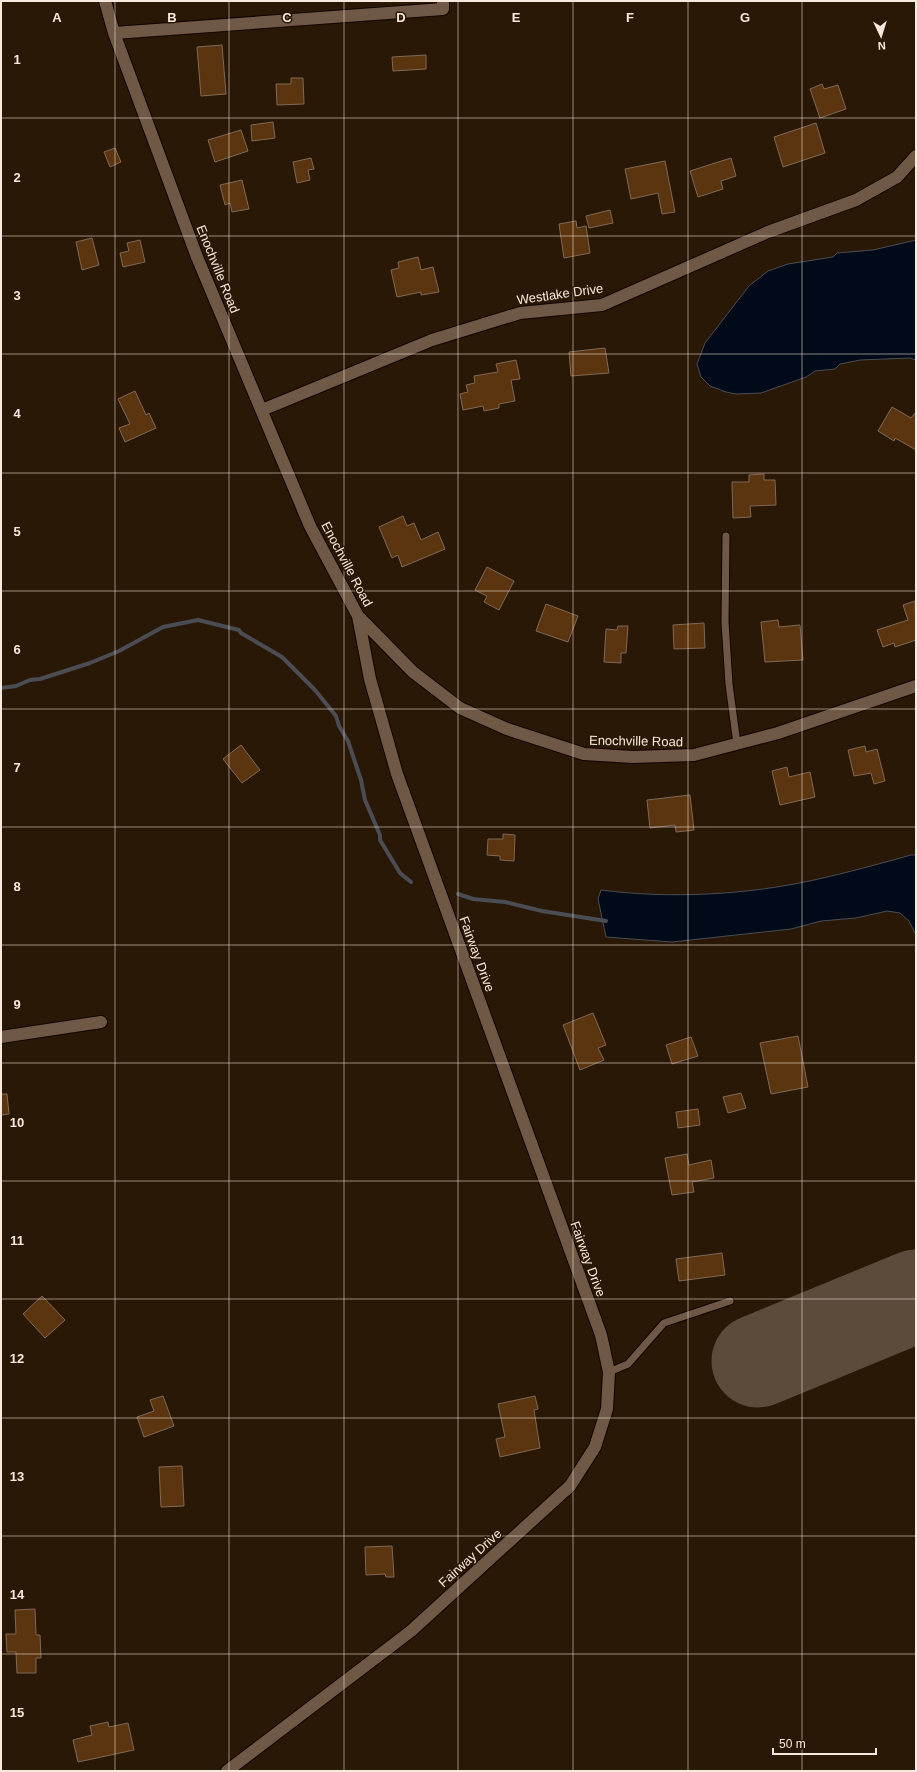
<svg xmlns="http://www.w3.org/2000/svg" width="917" height="1772" viewBox="0 0 917 1772" font-family="Helvetica,sans-serif">
<style>
.water{fill:#000a18;stroke:#4a4d53}
.lines{fill:none;stroke-linecap:round;stroke-linejoin:round}
.stream{stroke:#4a4d53;stroke-width:4}
.runway{stroke:#5c4b3b;stroke-width:93}
.building{fill:#5a350f;stroke:#806956}
.lane-casing{stroke:#120300;stroke-width:9}
.street-casing{stroke:#120300;stroke-width:14}
.lane{stroke:#6f5946;stroke-width:7}
.street{stroke:#6f5946;stroke-width:12}
.grid{fill:none;stroke:#f7e9de;stroke-width:1;stroke-opacity:0.55}
.labels{text-anchor:middle;dominant-baseline:central;stroke-width:3;stroke-linejoin:round;paint-order:stroke}
.street-label{font-size:13px;fill:#f7e9de;stroke:#2a1806}
.grid-label{font-size:13px;text-anchor:middle;font-weight:bold;fill:#f7e9de;stroke:#2a1806;stroke-width:3;stroke-linejoin:round;paint-order:stroke}
</style>
<rect width="100%" height="100%" fill="#2a1806"/>
<path class="water" d="M 916,240 L 916,360 L 910,358 L 860,360 L 840,364 L 835,369 L 815,371 L 806,377 L 761,393 L 736,394 L 726,392 L 710,386 L 701,377 L 697,364 L 705,343 L 749,286 L 768,271 L 788,264 L 833,257 L 837,253 L 873,250 Z
M 911,855 L 916,855 L 916,935 L 909,921 L 900,913 L 887,911 L 856,918 L 821,921 L 791,929 L 672,942 L 606,937 L 598,899 L 601,890 C 669,899 746,895 814,880 C 846,873 879,864 911,855 Z"/>
<g class="lines">
<path class="stream" d="M 1,688 L 16,686 L 30,680 L 40,679 L 90,663 L 119,651 L 163,627 L 198,620 L 239,630 L 241,633 L 282,657 L 315,690 L 336,716 L 339,726 L 348,741 L 361,780 L 365,800 L 380,835 L 380,840 L 400,873 L 411,882
M 458,894 L 473,899 L 505,902 L 542,911 L 606,921"/>
<path class="runway" d="M 758,1361 L 916,1296"/>
</g>
<path class="building" d="M 222,45 L 226,94 L 201,96 L 197,47 Z
M 426,55 L 426,69 L 393,71 L 392,57 Z
M 291,78 L 303,78 L 304,104 L 277,105 L 276,84 L 291,84 Z
M 822,84 L 824,89 L 838,85 L 846,109 L 820,118 L 810,89 Z
M 273,122 L 275,138 L 252,141 L 251,125 Z
M 816,123 L 825,153 L 783,167 L 774,137 Z
M 241,130 L 248,151 L 215,162 L 208,140 Z
M 115,148 L 121,162 L 110,167 L 104,152 Z
M 311,158 L 314,169 L 308,170 L 310,180 L 297,183 L 293,162 Z
M 731,158 L 736,176 L 721,181 L 723,189 L 698,197 L 690,171 Z
M 665,161 L 675,212 L 662,214 L 658,193 L 631,199 L 625,169 Z
M 242,180 L 249,209 L 232,212 L 230,203 L 225,205 L 220,185 Z
M 610,210 L 613,223 L 589,228 L 586,216 Z
M 576,221 L 577,228 L 586,226 L 590,253 L 564,258 L 559,224 Z
M 92,238 L 99,265 L 82,270 L 76,242 Z
M 140,240 L 145,262 L 123,267 L 120,253 L 129,251 L 127,243 Z
M 418,257 L 421,270 L 433,267 L 439,292 L 421,295 L 421,292 L 397,297 L 391,270 L 399,268 L 398,262 Z
M 605,348 L 609,373 L 571,376 L 569,352 Z
M 516,360 L 520,379 L 511,380 L 515,401 L 499,404 L 499,408 L 484,411 L 483,406 L 463,410 L 460,394 L 468,392 L 466,385 L 475,383 L 474,376 L 498,372 L 496,364 Z
M 135,391 L 146,415 L 149,413 L 156,428 L 125,442 L 119,428 L 130,424 L 118,399 Z
M 892,407 L 911,418 L 916,412 L 916,450 L 895,438 L 894,441 L 878,431 Z
M 764,474 L 764,480 L 775,480 L 776,505 L 750,506 L 751,517 L 733,518 L 732,482 L 749,482 L 749,475 Z
M 403,516 L 407,526 L 414,523 L 421,540 L 438,532 L 445,549 L 402,567 L 398,555 L 392,558 L 379,527 Z
M 487,567 L 514,581 L 499,610 L 484,602 L 487,596 L 475,590 Z
M 915,601 L 916,640 L 895,647 L 894,643 L 883,647 L 877,630 L 908,620 L 903,605 Z
M 546,604 L 578,616 L 568,642 L 536,631 Z
M 778,620 L 779,627 L 800,625 L 803,660 L 765,662 L 761,622 Z
M 704,623 L 705,648 L 674,649 L 673,625 Z
M 618,626 L 628,626 L 626,653 L 621,653 L 621,663 L 604,662 L 606,629 L 617,630 Z
M 241,745 L 260,770 L 242,783 L 223,759 Z
M 865,746 L 866,752 L 877,749 L 885,781 L 874,784 L 871,773 L 854,776 L 848,750 Z
M 787,767 L 789,777 L 810,772 L 815,797 L 780,805 L 772,771 Z
M 690,795 L 694,830 L 676,832 L 675,825 L 650,828 L 647,800 Z
M 503,834 L 515,835 L 514,861 L 500,860 L 500,856 L 487,855 L 488,839 L 503,839 Z
M 593,1013 L 606,1045 L 598,1048 L 604,1060 L 580,1070 L 563,1025 Z
M 798,1036 L 808,1087 L 771,1094 L 760,1043 Z
M 691,1037 L 698,1056 L 672,1064 L 666,1045 Z
M 741,1093 L 746,1108 L 728,1113 L 723,1097 Z
M 1,1094 L 7,1094 L 9,1114 L 1,1115 Z
M 698,1109 L 700,1125 L 678,1128 L 676,1112 Z
M 687,1154 L 689,1165 L 711,1160 L 714,1178 L 692,1182 L 694,1192 L 672,1195 L 665,1158 Z
M 722,1253 L 725,1275 L 679,1281 L 676,1259 Z
M 42,1296 L 65,1320 L 45,1338 L 23,1314 Z
M 163,1396 L 174,1426 L 144,1437 L 137,1417 L 154,1411 L 150,1400 Z
M 535,1396 L 538,1409 L 534,1410 L 540,1448 L 500,1457 L 496,1439 L 505,1437 L 498,1404 Z
M 182,1466 L 184,1506 L 161,1507 L 159,1467 Z
M 392,1546 L 394,1577 L 386,1577 L 385,1574 L 366,1575 L 365,1547 Z
M 35,1609 L 36,1635 L 40,1635 L 41,1658 L 36,1658 L 36,1673 L 17,1673 L 16,1652 L 7,1652 L 6,1634 L 16,1634 L 15,1610 Z
M 108,1722 L 109,1727 L 128,1723 L 134,1750 L 78,1762 L 73,1740 L 92,1735 L 90,1726 Z"/>
<g class="lines">
<g class="lane-casing">
<path id="lane" d="M 726,536 L 725,622 L 729,684 L 737,744
M 609,1372 L 628,1364 L 664,1323 L 730,1301"/>
</g>
<g class="street-casing">
<path id="street" d="M 105,1 L 114,33 L 197,257 L 310,526 L 358,616 L 413,672 L 460,708 L 507,729 L 584,754 L 633,757 L 694,755 L 778,733 L 916,686
M 114,33 L 443,9 L 443,1
M 262,410 L 432,340 L 520,313 L 602,305 L 768,232 L 856,200 L 897,177 L 916,156
M 1,1037 L 101,1022
M 227,1771 L 411,1631 L 570,1486 L 595,1447 L 607,1409 L 609,1372 L 601,1335 L 397,774 L 370,679 L 358,616"/>
</g>
<use href="#lane" class="lane"/>
<use href="#street" class="street"/>
</g>
<path class="grid" d="M 115,1 L 115,1771M 229,1 L 229,1771M 344,1 L 344,1771M 458,1 L 458,1771M 573,1 L 573,1771M 688,1 L 688,1771M 802,1 L 802,1771M 1,118 L 916,118M 1,236 L 916,236M 1,354 L 916,354M 1,473 L 916,473M 1,591 L 916,591M 1,709 L 916,709M 1,827 L 916,827M 1,945 L 916,945M 1,1063 L 916,1063M 1,1181 L 916,1181M 1,1299 L 916,1299M 1,1418 L 916,1418M 1,1536 L 916,1536M 1,1654 L 916,1654"/>
<g class="labels">
<g class="street-label">
<text transform="translate(218 269) rotate(68)">Enochville Road</text>
<text transform="translate(560 294) rotate(-8)">Westlake Drive</text>
<text transform="translate(347 564) rotate(62)">Enochville Road</text>
<text transform="translate(636 741) rotate(1)">Enochville Road</text>
<text transform="translate(477 954) rotate(70)">Fairway Drive</text>
<text transform="translate(588 1259) rotate(70)">Fairway Drive</text>
<text transform="translate(470 1558) rotate(-42)">Fairway Drive</text>
</g>
</g>
<g class="grid-label">
<text x="57" y="22">A</text>
<text x="172" y="22">B</text>
<text x="287" y="22">C</text>
<text x="401" y="22">D</text>
<text x="516" y="22">E</text>
<text x="630" y="22">F</text>
<text x="745" y="22">G</text>
<text x="17" y="64">1</text>
<text x="17" y="182">2</text>
<text x="17" y="300">3</text>
<text x="17" y="418">4</text>
<text x="17" y="536">5</text>
<text x="17" y="654">6</text>
<text x="17" y="772">7</text>
<text x="17" y="891">8</text>
<text x="17" y="1009">9</text>
<text x="17" y="1127">10</text>
<text x="17" y="1245">11</text>
<text x="17" y="1363">12</text>
<text x="17" y="1481">13</text>
<text x="17" y="1599">14</text>
<text x="17" y="1717">15</text>
</g>
<rect width="917" height="1772" fill="none" stroke="#f7e9de" stroke-width="4"/>
<g transform="translate(881 36) rotate(176)" stroke="#2a1806" stroke-width="3" paint-order="stroke">
<path d="M0-3L7 15L0 10L-7 15Z" fill="#f7e9de"/>
<text y="-6" font-size="11" font-weight="bold" text-anchor="middle" fill="#f7e9de">N</text>
</g>
<path d="M773 1748v6h103v-6" fill="none" stroke="#f7e9de" stroke-width="2"/>
<text x="779" y="1748" font-size="12" fill="#f7e9de" stroke="#2a1806" stroke-width="3" paint-order="stroke">50 m</text>
</svg>
